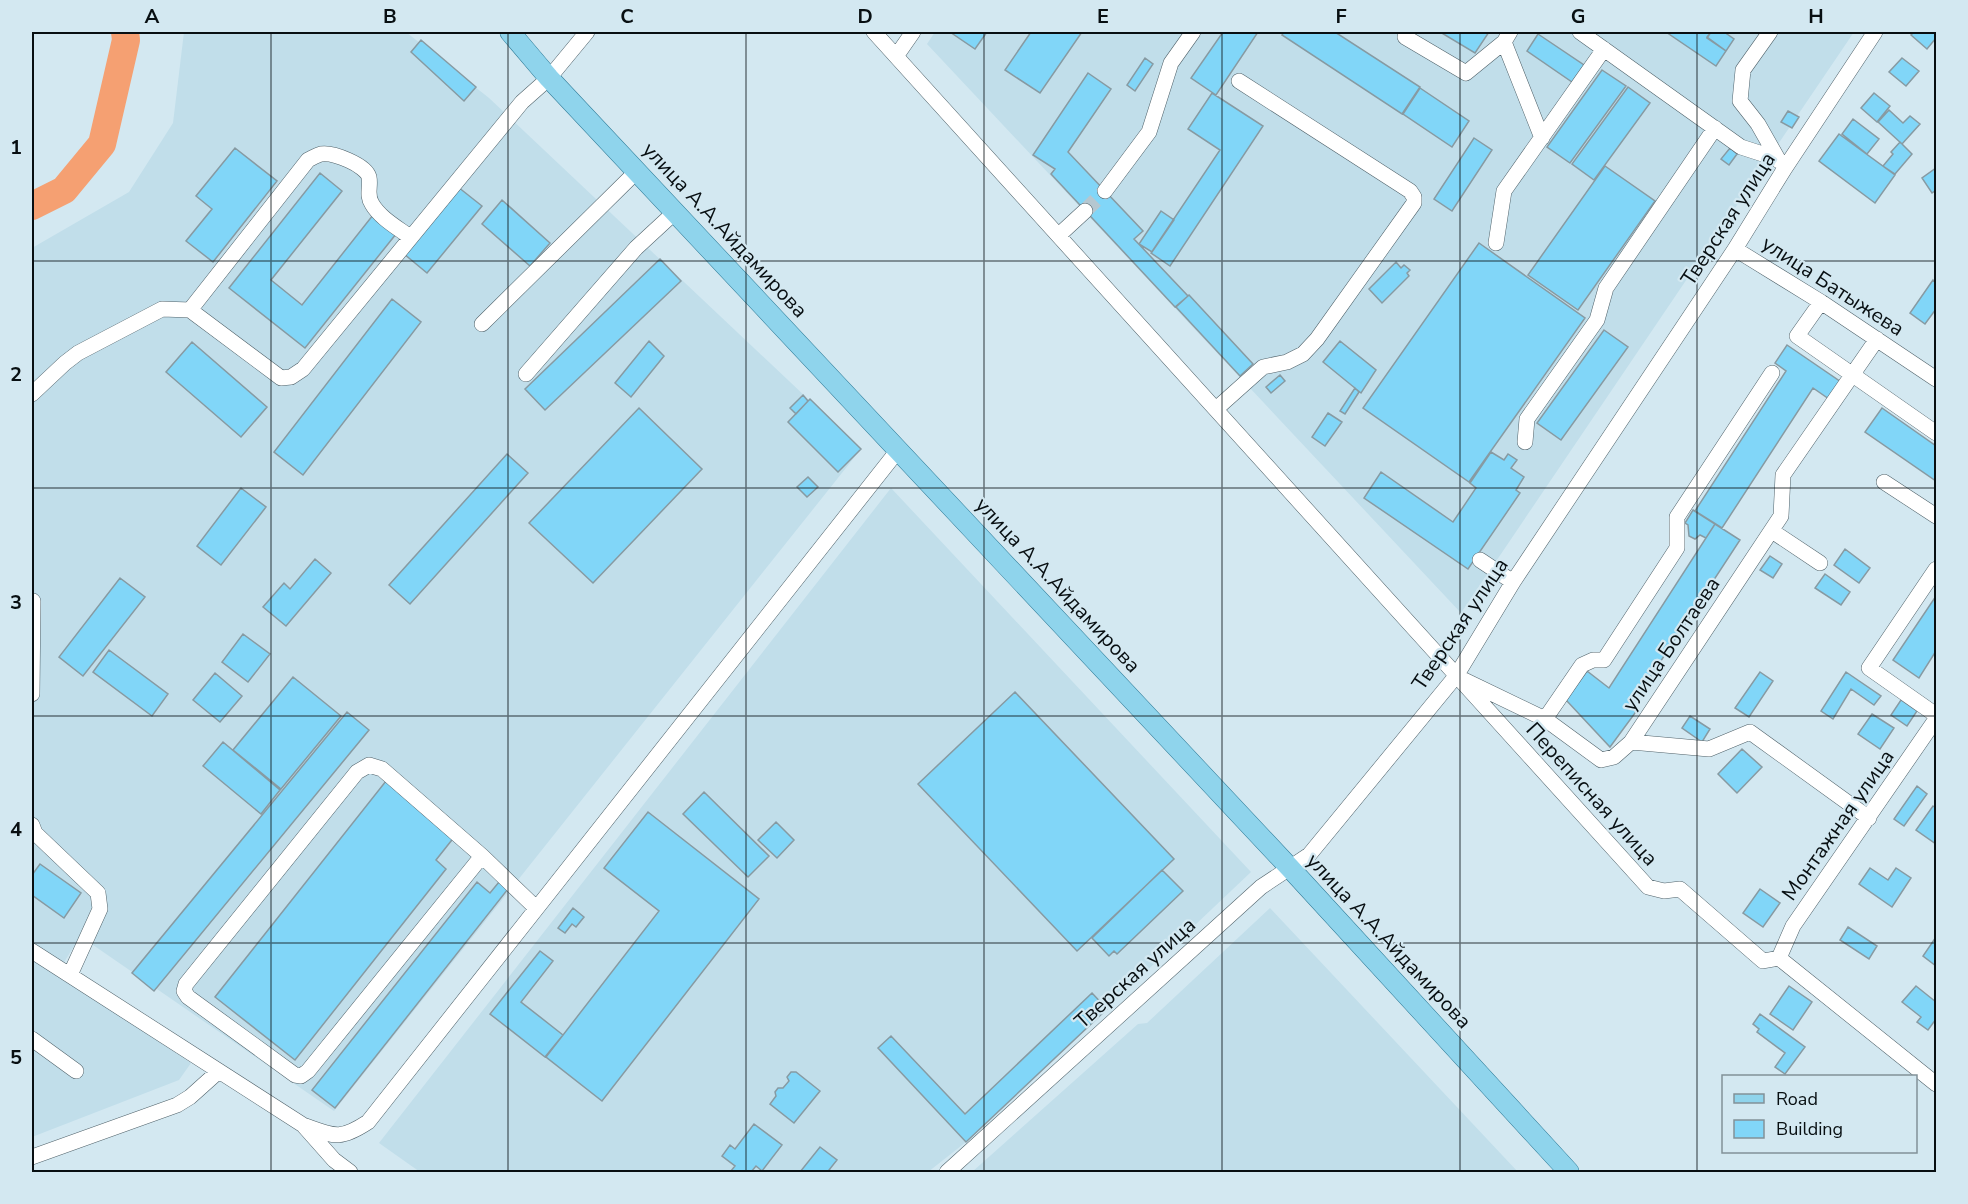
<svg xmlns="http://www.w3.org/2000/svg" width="1968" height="1204" viewBox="0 0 1968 1204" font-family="'Nunito Sans',sans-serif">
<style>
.built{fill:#c1deea}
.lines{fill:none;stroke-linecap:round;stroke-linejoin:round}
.river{stroke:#f5a072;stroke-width:28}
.building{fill:#81d6f8;stroke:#879aa2;stroke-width:1.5}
.minor-tunnel{stroke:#b5c7d0;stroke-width:15;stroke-dasharray:15 8;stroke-linecap:butt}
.minor-casing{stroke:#50626a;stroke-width:16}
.major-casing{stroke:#307c98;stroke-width:21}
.minor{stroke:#fff;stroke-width:15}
.major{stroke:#8fd4ec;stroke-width:20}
.grid{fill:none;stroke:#080f12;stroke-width:1.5;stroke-opacity:0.55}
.labels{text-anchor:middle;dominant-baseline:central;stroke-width:4.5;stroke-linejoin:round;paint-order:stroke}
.street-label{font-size:21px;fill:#080f12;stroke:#d3e8f1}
.neatline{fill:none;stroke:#080f12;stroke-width:2}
.grid-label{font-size:20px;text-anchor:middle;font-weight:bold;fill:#080f12}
</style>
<rect width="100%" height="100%" fill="#d3e8f1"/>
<path class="built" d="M 184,32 L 406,32 L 489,98 L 861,449 L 334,1111 L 80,936 L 57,974 L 191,1063 L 179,1080 L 32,1137 L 32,248 L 129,192 L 173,123 Z
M 935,32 L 1854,32 L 1461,613 L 927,44 Z
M 891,488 L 1251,872 L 966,1142 L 928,1172 L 420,1172 L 379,1143 Z
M 1270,908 L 1518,1172 L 972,1172 L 1138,1024 L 1147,1023 Z"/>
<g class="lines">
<path class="river" d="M 32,206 L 64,190 L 102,144 L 126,40 L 125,32"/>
</g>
<path class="building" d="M 950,32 L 987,32 L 975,49 Z
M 1031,32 L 1082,32 L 1040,93 L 1005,70 Z
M 1223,32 L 1258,32 L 1216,95 L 1191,78 Z
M 1284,32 L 1335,32 L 1420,87 L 1402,114 L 1282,35 Z
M 1440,32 L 1489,32 L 1475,53 Z
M 1666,32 L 1711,32 L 1707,37 L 1726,51 L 1716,66 Z
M 1711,32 L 1724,32 L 1734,39 L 1726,51 L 1707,38 Z
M 1914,32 L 1936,32 L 1936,38 L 1927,49 L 1911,35 Z
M 1538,34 L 1584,65 L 1572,82 L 1527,51 Z
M 421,40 L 476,87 L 464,101 L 411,52 Z
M 1145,58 L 1153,64 L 1135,91 L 1127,85 Z
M 1902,58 L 1919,71 L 1906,86 L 1889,72 Z
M 1602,70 L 1626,86 L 1570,163 L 1547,147 Z
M 1088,73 L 1111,89 L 1068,152 L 1143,231 L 1134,239 L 1188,296 L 1175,307 L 1051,174 L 1055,169 L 1033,155 Z
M 1628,87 L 1650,103 L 1594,180 L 1572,164 Z
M 1420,88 L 1469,121 L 1452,147 L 1403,114 Z
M 1212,93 L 1263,126 L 1170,266 L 1151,253 L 1220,150 L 1188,129 Z
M 1874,93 L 1890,106 L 1877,122 L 1861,108 Z
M 1889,110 L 1903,123 L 1910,116 L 1920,124 L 1902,144 L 1878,122 Z
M 1788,111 L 1799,117 L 1792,128 L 1781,122 Z
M 1853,119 L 1879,139 L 1867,154 L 1842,134 Z
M 1839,134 L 1895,175 L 1875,203 L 1819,161 Z
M 1474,138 L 1492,150 L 1452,211 L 1434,199 Z
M 1900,142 L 1912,154 L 1895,174 L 1883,166 L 1893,154 L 1891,152 Z
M 235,148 L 277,181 L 213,262 L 186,241 L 212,209 L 196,196 Z
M 1730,148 L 1737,154 L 1729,165 L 1721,159 Z
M 1605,166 L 1655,201 L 1578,310 L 1528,275 Z
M 1936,168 L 1936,190 L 1932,193 L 1922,178 Z
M 320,173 L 342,191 L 271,280 L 302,305 L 373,215 L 396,234 L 305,348 L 229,288 Z
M 458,187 L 482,206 L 427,273 L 404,254 Z
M 502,200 L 550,243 L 530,266 L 482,224 Z
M 1161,211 L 1174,220 L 1152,252 L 1139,244 Z
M 1479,243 L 1585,318 L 1469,482 L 1363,408 Z
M 660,259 L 681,281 L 545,410 L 525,389 Z
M 1396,262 L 1401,268 L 1404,265 L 1410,270 L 1407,273 L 1409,276 L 1382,303 L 1369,289 Z
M 1933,280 L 1936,283 L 1936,309 L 1925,324 L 1910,313 Z
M 1189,295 L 1253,364 L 1240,376 L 1176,307 Z
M 392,299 L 421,322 L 303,475 L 274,452 Z
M 1604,330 L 1628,347 L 1561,440 L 1537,423 Z
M 649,341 L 664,356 L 631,397 L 615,383 Z
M 1340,341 L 1376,370 L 1361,393 L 1323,362 Z
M 192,342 L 267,407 L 241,437 L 166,372 Z
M 1787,345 L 1841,382 L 1829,399 L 1813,388 L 1722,528 L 1695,511 L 1786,371 L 1775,363 Z
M 1280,375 L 1285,381 L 1271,393 L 1266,387 Z
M 1355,388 L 1359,392 L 1345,414 L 1340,411 Z
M 803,395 L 808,401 L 796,414 L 790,408 Z
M 810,399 L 861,449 L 838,472 L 788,422 Z
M 639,408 L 702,469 L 593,583 L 529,523 Z
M 1882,408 L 1936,446 L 1936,481 L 1865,432 Z
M 1328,413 L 1342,422 L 1325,446 L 1312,437 Z
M 1491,452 L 1504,460 L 1508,454 L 1517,460 L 1511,468 L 1524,477 L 1516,490 L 1520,493 L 1468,569 L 1364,498 L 1381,472 L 1453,522 L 1476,488 L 1470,483 Z
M 507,454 L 528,473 L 410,604 L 389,585 Z
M 808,477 L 818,487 L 807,497 L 797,487 Z
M 241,488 L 266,507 L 221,565 L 197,546 Z
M 1693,510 L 1715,524 L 1706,538 L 1700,535 L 1695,539 L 1689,536 L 1688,525 L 1685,523 Z
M 1715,524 L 1740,540 L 1632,705 L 1638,709 L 1610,747 L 1566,700 L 1587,671 L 1609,688 Z
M 1845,549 L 1870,568 L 1859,583 L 1834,565 Z
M 1770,556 L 1782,564 L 1773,578 L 1760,570 Z
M 315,559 L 331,573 L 286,626 L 263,607 L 284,583 L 290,589 Z
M 1825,574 L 1850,592 L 1841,605 L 1815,588 Z
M 120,578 L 145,597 L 83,676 L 59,657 Z
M 1936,596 L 1936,651 L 1919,678 L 1893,660 Z
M 243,634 L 270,654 L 248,682 L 222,662 Z
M 109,650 L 168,694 L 152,716 L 93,672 Z
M 1760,672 L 1773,681 L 1749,717 L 1735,708 Z
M 1846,672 L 1881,696 L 1874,705 L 1851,689 L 1833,719 L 1821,711 Z
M 215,673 L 242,696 L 220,722 L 193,700 Z
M 293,677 L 341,716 L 281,789 L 233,750 Z
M 1015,692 L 1174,859 L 1077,951 L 918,784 Z
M 1901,700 L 1917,711 L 1907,726 L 1891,715 Z
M 347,712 L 369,730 L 154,991 L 132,973 Z
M 1872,714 L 1894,728 L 1880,749 L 1858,734 Z
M 1690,716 L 1710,729 L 1702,742 L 1682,728 Z
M 223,742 L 280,790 L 261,814 L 203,766 Z
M 1742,749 L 1762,767 L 1737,793 L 1718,774 Z
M 386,781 L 455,836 L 436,860 L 446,869 L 295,1060 L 215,997 Z
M 1917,786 L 1927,794 L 1904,826 L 1894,819 Z
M 704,792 L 769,856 L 748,877 L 683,814 Z
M 1933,806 L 1936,808 L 1936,844 L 1916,830 Z
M 648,812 L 759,899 L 602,1101 L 546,1057 L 659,911 L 604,868 Z
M 776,822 L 794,840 L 777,858 L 758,840 Z
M 40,864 L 81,893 L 64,918 L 32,895 L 32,875 Z
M 1870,868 L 1888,880 L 1896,868 L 1911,878 L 1892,907 L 1859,884 Z
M 1162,870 L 1183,891 L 1117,954 L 1114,951 L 1109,956 L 1092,938 Z
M 477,882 L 490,893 L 499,882 L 508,889 L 335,1108 L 312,1090 Z
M 1760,889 L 1780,903 L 1763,927 L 1743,913 Z
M 573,908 L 584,917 L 576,927 L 572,924 L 565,933 L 558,928 Z
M 1848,927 L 1877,946 L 1869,959 L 1840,940 Z
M 1936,937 L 1936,966 L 1923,956 Z
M 540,951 L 553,961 L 521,1002 L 563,1035 L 545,1057 L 490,1014 Z
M 1789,986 L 1812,1002 L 1793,1030 L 1770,1014 Z
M 1916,986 L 1936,1002 L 1936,1019 L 1928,1030 L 1917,1022 L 1921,1017 L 1902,1002 Z
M 1092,993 L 1107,1009 L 966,1142 L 878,1048 L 891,1036 L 965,1114 Z
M 1760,1014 L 1805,1047 L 1785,1074 L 1775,1067 L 1785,1053 L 1757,1032 L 1759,1029 L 1753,1024 Z
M 791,1072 L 796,1072 L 820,1091 L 794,1123 L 770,1104 L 776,1096 L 775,1092 L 778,1088 L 783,1088 L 789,1081 L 787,1077 Z
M 754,1124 L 782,1145 L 762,1171 L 756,1166 L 751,1172 L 734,1172 L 731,1171 L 735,1166 L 722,1156 L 730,1145 L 735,1149 Z
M 820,1147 L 837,1160 L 829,1170 L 833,1172 L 800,1172 Z"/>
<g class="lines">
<path class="minor-tunnel" d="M 1085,211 L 1105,191"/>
<g class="minor-casing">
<path id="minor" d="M 874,32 L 1648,887 L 1664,891 L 1680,889 L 1763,961 L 1779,958 L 1936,1084
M 1510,32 L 1504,42 L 1542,138
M 1580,32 L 1741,147 L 1775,158
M 1770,32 L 1743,70 L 1740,101 L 1758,124 L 1779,161
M 1405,37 L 1466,73 L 1504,42
M 897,55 L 913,32
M 1105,191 L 1149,132 L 1171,63 L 1193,32
M 1059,235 L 1085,211
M 410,237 C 398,228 380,218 372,204 C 366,195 371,187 369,177 C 366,165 333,152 321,154 C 317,155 312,158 308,160 L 190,310 L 281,378 L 291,377 L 303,369 L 522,102 L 549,78 L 587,32
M 1496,243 L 1504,191 L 1604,49
M 1735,249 L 1821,302 L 1936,379
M 1821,302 L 1797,336 L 1936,433
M 482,324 L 637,171
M 526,374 L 636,248 L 675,212
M 32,394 L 65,363 L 78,353 L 162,309 L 190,310
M 1216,409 L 1263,367 L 1287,362 L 1303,354 L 1317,339 L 1414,203 L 1414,197 L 1410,191 L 1239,81
M 1525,442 L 1527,419 L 1597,320 L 1606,288 L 1715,128
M 1884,482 L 1936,516
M 1772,531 L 1820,563
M 1480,560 L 1513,582
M 1936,569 L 1869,668 L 1936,715
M 1464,680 L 1545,719 L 1601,760 L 1614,757 L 1631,742 L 1781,516 L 1783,475 L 1877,339
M 32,694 L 33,601
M 1545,719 L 1582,665 L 1593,660 L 1604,660 L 1677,548 L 1677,517 L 1772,373
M 1631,742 L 1709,749 L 1750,732 L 1869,818
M 32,825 L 35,833 L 98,893 L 100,909 L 70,975
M 482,856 L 308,1071 L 301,1076 L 295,1075 L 188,997 L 184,991 L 186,984 L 357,772 L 369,765 L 382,769 L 482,856 L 536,908
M 32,951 L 303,1125 C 334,1136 339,1141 368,1122 L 899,449
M 1779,958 L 1793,926 L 1936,719
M 32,1039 L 76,1071
M 303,1125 L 334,1160 L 350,1172
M 32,1157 L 177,1105 L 190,1097 L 219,1071
M 947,1172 L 1261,887 L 1309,855 L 1456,676 L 1513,582 L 1735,249 L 1785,168 L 1875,32"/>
</g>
<g class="major-casing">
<path id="major" d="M 510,32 L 549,78 L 1290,868 L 1569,1172"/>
</g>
<use href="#minor" class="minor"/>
<use href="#major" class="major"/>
</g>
<path class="grid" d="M 271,32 L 271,1172M 508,32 L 508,1172M 746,32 L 746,1172M 984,32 L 984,1172M 1222,32 L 1222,1172M 1460,32 L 1460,1172M 1697,32 L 1697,1172M 32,261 L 1936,261M 32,488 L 1936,488M 32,716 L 1936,716M 32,943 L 1936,943"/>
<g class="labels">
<g class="street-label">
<text transform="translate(1728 219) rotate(-57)">Тверская улица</text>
<text transform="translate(725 230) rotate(47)">улица А.А.Айдамирова</text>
<text transform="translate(1833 286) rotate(33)">улица Батыжева</text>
<text transform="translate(1058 585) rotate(47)">улица А.А.Айдамирова</text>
<text transform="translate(1460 624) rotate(-56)">Тверская улица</text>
<text transform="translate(1671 644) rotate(-56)">улица Болтаева</text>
<text transform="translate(1592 794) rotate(48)">Переписная улица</text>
<text transform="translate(1838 825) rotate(-55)">Монтажная улица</text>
<text transform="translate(1389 941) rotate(47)">улица А.А.Айдамирова</text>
<text transform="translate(1135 973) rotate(-42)">Тверская улица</text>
</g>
</g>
<rect width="1968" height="1204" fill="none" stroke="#d3e8f1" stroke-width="66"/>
<rect x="1722" y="1075" width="195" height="78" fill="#d3e8f1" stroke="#829198" stroke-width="1.5"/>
<rect x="1734" y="1094" width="30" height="9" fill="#8fd4ec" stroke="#829198" stroke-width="1.5"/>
<text x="1776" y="1105" font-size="18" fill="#080f12">Road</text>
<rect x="1734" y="1120" width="30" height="18" fill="#81d6f8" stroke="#829198" stroke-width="1.5"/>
<text x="1776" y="1135" font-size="18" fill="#080f12">Building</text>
<rect x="33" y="33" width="1902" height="1138" class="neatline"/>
<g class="grid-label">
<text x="152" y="23">A</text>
<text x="390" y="23">B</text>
<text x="627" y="23">C</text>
<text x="865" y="23">D</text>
<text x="1103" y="23">E</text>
<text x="1341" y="23">F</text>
<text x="1578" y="23">G</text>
<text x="1816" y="23">H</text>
<text x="16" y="154">1</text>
<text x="16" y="381">2</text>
<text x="16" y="609">3</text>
<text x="16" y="836">4</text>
<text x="16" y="1064">5</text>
</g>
</svg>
